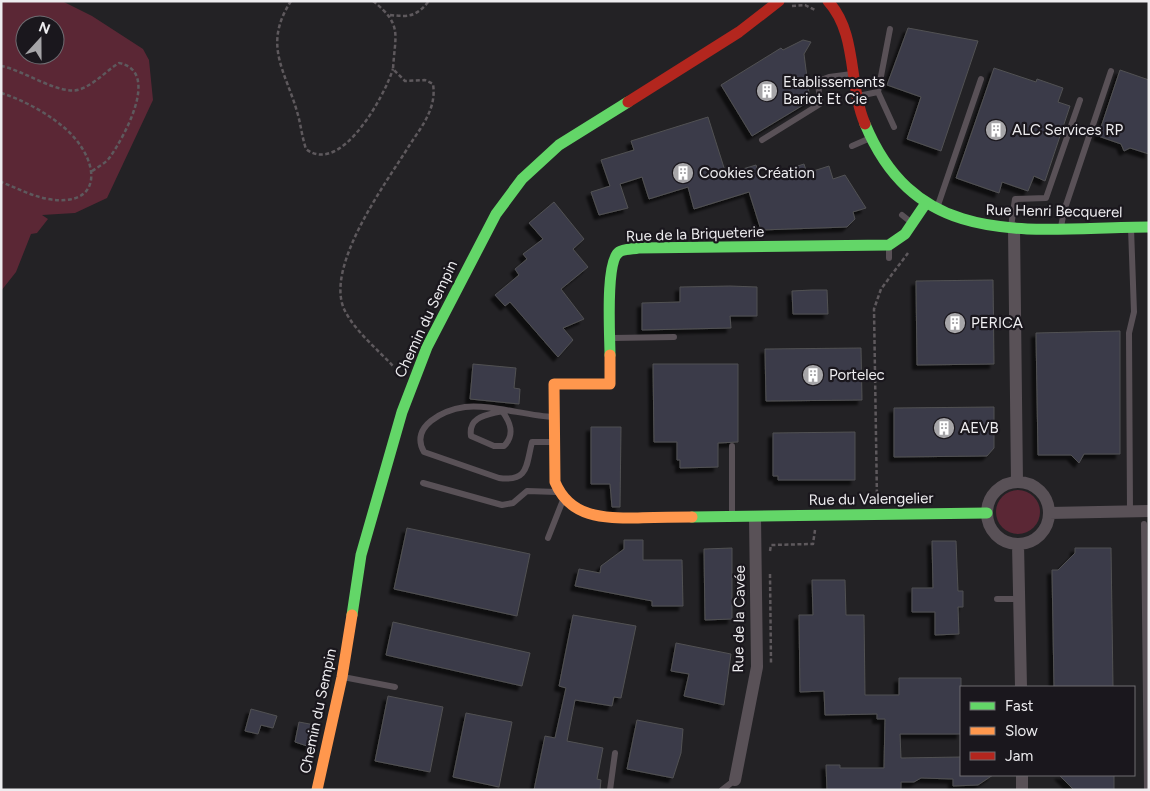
<svg xmlns="http://www.w3.org/2000/svg" width="1150" height="791" viewBox="0 0 1150 791" font-family="Figtree,sans-serif">
<style>
.green{fill:#5b2735;fill-rule:evenodd}
.building{fill:#3b3b48;stroke:#515153;filter:url(#shadow)}
.lines{fill:none;stroke-linecap:round;stroke-linejoin:round}
.path{stroke:#5e595d;stroke-width:2.5;stroke-dasharray:4 2.5;stroke-linecap:butt}
.lane{stroke:#595157;stroke-width:6}
.street{stroke:#595157;stroke-width:12}
.fast{stroke:#63d668;stroke-width:11}
.slow{stroke:#ff974d;stroke-width:11}
.jam{stroke:#b3261e;stroke-width:11}
.labels{text-anchor:middle;dominant-baseline:central;stroke-width:4.5;stroke-linejoin:round;paint-order:stroke}
.poi-label{font-size:15px;fill:#edecef;stroke:#1a171d;text-anchor:start}
.street-label{font-size:15px;fill:#edecef;stroke:#1a171d}
</style>
<defs>
<filter id="shadow"><feDropShadow dx="-4.5" dy="4.5" stdDeviation="1" flood-color="#0009"/></filter>
</defs>
<rect width="100%" height="100%" fill="#232225"/>
<path class="green" d="M 1,1 L 62,1 L 92,16 L 143,49 L 149,60 L 153,100 L 107,198 L 75,213 L 42,215 L 48,219 L 37,233 L 31,234 L 16,272 L 1,291 ZM 25,25 L 55,25 L 55,55 L 25,55 Z
M996 512a22 22 0 1 1 44 0a22 22 0 1 1-44 0Z"/>
<path class="building" d="M 908,28 L 978,41 L 941,151 L 907,139 L 921,97 L 887,85 Z
M 803,40 L 811,42 L 804,54 L 810,101 L 752,136 L 721,85 L 781,48 L 783,50 Z
M 994,68 L 1036,82 L 1037,79 L 1063,88 L 1058,102 L 1070,106 L 1045,181 L 1034,176 L 1028,191 L 1002,182 L 999,193 L 956,178 Z
M 1120,70 L 1149,80 L 1149,154 L 1130,148 L 1124,151 L 1121,144 L 1098,136 Z
M 708,117 L 726,174 L 756,165 L 760,178 L 804,164 L 807,173 L 829,166 L 833,179 L 845,175 L 866,208 L 853,212 L 855,219 L 847,227 L 761,230 L 749,192 L 694,209 L 688,187 L 649,199 L 642,177 L 620,184 L 628,208 L 599,215 L 591,192 L 610,186 L 601,160 L 634,150 L 631,141 Z
M 554,202 L 584,239 L 573,249 L 588,267 L 561,289 L 584,319 L 563,328 L 573,340 L 558,357 L 510,302 L 505,306 L 495,295 L 519,275 L 515,269 L 527,259 L 523,254 L 543,239 L 529,223 Z
M 993,280 L 994,364 L 917,365 L 916,281 Z
M 730,286 L 757,287 L 757,316 L 730,316 L 731,328 L 642,330 L 642,303 L 680,302 L 680,287 Z
M 812,290 L 827,290 L 828,314 L 793,314 L 792,291 Z
M 1120,331 L 1120,454 L 1084,454 L 1079,463 L 1071,455 L 1038,455 L 1036,333 Z
M 861,348 L 862,400 L 766,401 L 765,349 Z
M 473,364 L 516,368 L 514,388 L 520,389 L 519,404 L 470,399 Z
M 653,364 L 738,364 L 738,442 L 718,443 L 718,467 L 680,468 L 680,460 L 677,460 L 677,442 L 654,442 Z
M 994,407 L 994,448 L 987,456 L 894,457 L 894,408 Z
M 591,427 L 621,427 L 620,507 L 612,507 L 610,484 L 591,484 Z
M 855,432 L 855,480 L 778,480 L 778,476 L 773,476 L 773,433 Z
M 407,528 L 530,554 L 517,616 L 394,589 Z
M 624,540 L 643,540 L 643,560 L 682,560 L 683,606 L 652,606 L 652,601 L 575,586 L 579,569 L 600,573 L 601,566 L 624,549 Z
M 932,541 L 956,541 L 958,591 L 963,591 L 963,607 L 958,607 L 959,634 L 935,635 L 935,612 L 912,612 L 912,588 L 933,588 Z
M 732,548 L 732,619 L 705,620 L 704,549 Z
M 1075,548 L 1111,548 L 1113,687 L 1054,687 L 1052,570 L 1058,570 L 1075,553 Z
M 812,580 L 845,580 L 846,615 L 864,615 L 865,695 L 899,695 L 899,678 L 961,678 L 961,734 L 900,734 L 901,758 L 961,757 L 961,775 L 993,775 L 978,785 L 953,786 L 953,779 L 921,778 L 914,782 L 901,782 L 901,790 L 827,790 L 826,765 L 840,765 L 840,768 L 884,768 L 885,719 L 877,719 L 877,714 L 825,715 L 824,691 L 800,692 L 799,615 L 813,615 Z
M 573,615 L 636,626 L 621,698 L 614,697 L 612,706 L 575,700 L 567,741 L 603,748 L 597,779 L 601,780 L 600,790 L 534,790 L 545,736 L 555,738 L 566,688 L 559,686 Z
M 393,622 L 530,653 L 522,686 L 386,655 Z
M 676,643 L 731,654 L 724,705 L 684,696 L 689,674 L 671,671 Z
M 388,696 L 443,707 L 430,772 L 375,761 Z
M 251,709 L 277,716 L 273,728 L 261,725 L 258,734 L 245,731 Z
M 466,713 L 512,722 L 499,787 L 453,777 Z
M 637,720 L 683,729 L 681,753 L 673,778 L 627,769 Z
M 299,722 L 315,725 L 310,747 L 295,742 Z
M 1059,775 L 1114,775 L 1114,790 L 1074,790 Z"/>
<g class="lines">
<path class="path" d="M 291,1 C 262,46 286,71 298,115 C 301,126 302,137 306,149 C 341,176 384,97 393,69
M 373,1 C 403,25 395,34 393,69 L 405,81 L 425,80 L 433,84 C 437,109 421,127 409,146 C 386,183 323,268 345,311 C 356,332 377,349 393,366
M 792,6 L 805,5 L 815,10
M 390,15 C 409,17 416,17 429,1
M 1,66 C 24,70 61,97 81,89 C 96,83 106,71 119,63 C 161,71 124,137 110,157 C 106,163 98,167 92,171
M 1,93 C 24,100 53,116 70,133 C 100,163 103,208 48,199 C 31,196 17,188 1,182
M 877,500 L 874,309 L 881,289 L 908,253
M 770,551 L 771,545 L 813,544 L 815,530
M 770,574 L 771,663"/>
<path class="lane" d="M 890,29 L 878,92 L 894,127
M 858,96 L 878,92
M 762,140 L 820,104 L 818,81 L 829,77 L 852,74
M 852,146 L 868,139
M 937,208 L 981,79
M 902,215 L 912,223
M 1011,227 L 1015,199 L 1046,198 L 1080,100
M 1061,227 L 1064,211 L 1111,71
M 889,247 L 889,258
M 612,338 L 674,337
M 502,411 C 511,423 515,435 504,446 L 494,446 L 471,436 C 468,416 488,415 502,411 Z
M 553,442 L 532,442 C 526,465 529,482 499,478 L 424,452 C 409,426 444,410 465,407 C 490,404 527,416 554,417
M 732,446 L 732,515
M 423,483 L 502,505 L 513,503 L 527,491 L 557,492
M 1130,511 L 1129,333 L 1134,312 L 1131,228
M 1144,524 L 1147,790
M 548,538 L 563,500
M 997,599 L 1019,599
M 343,677 L 395,687
M 610,790 L 615,753
M 722,790 L 735,780"/>
<path class="street" d="M 1014,228 L 1017,482
M987 513a31 31 0 1 1 62 0a31 31 0 1 1-62 0Z
M 1049,513 L 1149,511
M 1018,544 L 1021,687
M 1022,775 L 1022,790
M 735,780 L 757,667 L 755,517"/>
<path class="fast" d="M 865,124 C 919,254 1034,227 1149,227
M 610,355 C 610,336 605,262 619,252 C 623,249 633,249 638,248 L 889,245 L 905,234 L 926,203
M 692,517 L 987,513
M 352,615 L 361,555 L 402,412 L 427,347 L 496,214 L 522,179 L 559,145 L 628,102"/>
<path class="slow" d="M 610,355 L 610,384 L 554,384 L 555,482 C 570,518 603,518 638,518 C 656,517 674,517 692,517
M 317,790 L 342,677 L 352,615"/>
<path class="jam" d="M 828,1 C 858,34 848,84 865,124
M 628,102 L 739,32 L 779,1"/>
</g>
<defs>
<g id="building-disc" transform="scale(1.125)"><circle r="9.5" fill="#a6a5a8" stroke="#1a171d"/><path d="M-4-6H4V6H1V3H-1V6H-4ZM-2.5-4.3h1.7v1.8h-1.7ZM.8-4.3h1.7v1.8H.8ZM-2.5-1h1.7V.8h-1.7ZM.8-1h1.7V.8H.8Z" fill="#fff"/></g>
</defs>
<g fill-rule="evenodd">
<use href="#building-disc" x="767" y="91"/>
<use href="#building-disc" x="996" y="130"/>
<use href="#building-disc" x="683" y="173"/>
<use href="#building-disc" x="955" y="323"/>
<use href="#building-disc" x="813" y="375"/>
<use href="#building-disc" x="944" y="428"/>
</g>
<g class="labels">
<g class="poi-label">
<text x="783" y="82">Etablissements<tspan x="783" dy="17">Bariot Et Cie</tspan></text>
<text x="1012" y="130">ALC Services RP</text>
<text x="699" y="173">Cookies Création</text>
<text x="971" y="323">PERICA</text>
<text x="829" y="375">Portelec</text>
<text x="960" y="428">AEVB</text>
</g>
<g class="street-label">
<text transform="translate(1054 211) rotate(1)">Rue Henri Becquerel</text>
<text transform="translate(695 234) rotate(-2)">Rue de la Briqueterie</text>
<text transform="translate(426 319) rotate(-65)">Chemin du Sempin</text>
<text transform="translate(871 499) rotate(-1)">Rue du Valengelier</text>
<text transform="translate(739 619) rotate(-89)">Rue de la Cavée</text>
<text transform="translate(318 711) rotate(-78)">Chemin du Sempin</text>
</g>
</g>
<rect width="1150" height="791" fill="none" stroke="#edecef" stroke-width="5"/>
<rect x="960" y="686" width="175" height="90" fill="#1a171d" stroke="#6e6c71"/>
<rect x="970" y="702" width="25" height="8" fill="#63d668" stroke="#6e6c71"/>
<text x="1005" y="711" font-size="15" fill="#edecef">Fast</text>
<rect x="970" y="727" width="25" height="8" fill="#ff974d" stroke="#6e6c71"/>
<text x="1005" y="736" font-size="15" fill="#edecef">Slow</text>
<rect x="970" y="752" width="25" height="8" fill="#b3261e" stroke="#6e6c71"/>
<text x="1005" y="761" font-size="15" fill="#edecef">Jam</text>
<g transform="translate(40 40) rotate(21)"><circle r="24" fill="#1a171d" stroke="#6e6c71"/>
<path d="M0-4L9 19L0 12L-9 19Z" fill="#a6a5a8"/>
<text y="-8" font-size="14" font-weight="bold" text-anchor="middle" fill="#edecef">N</text>
</g>
</svg>
